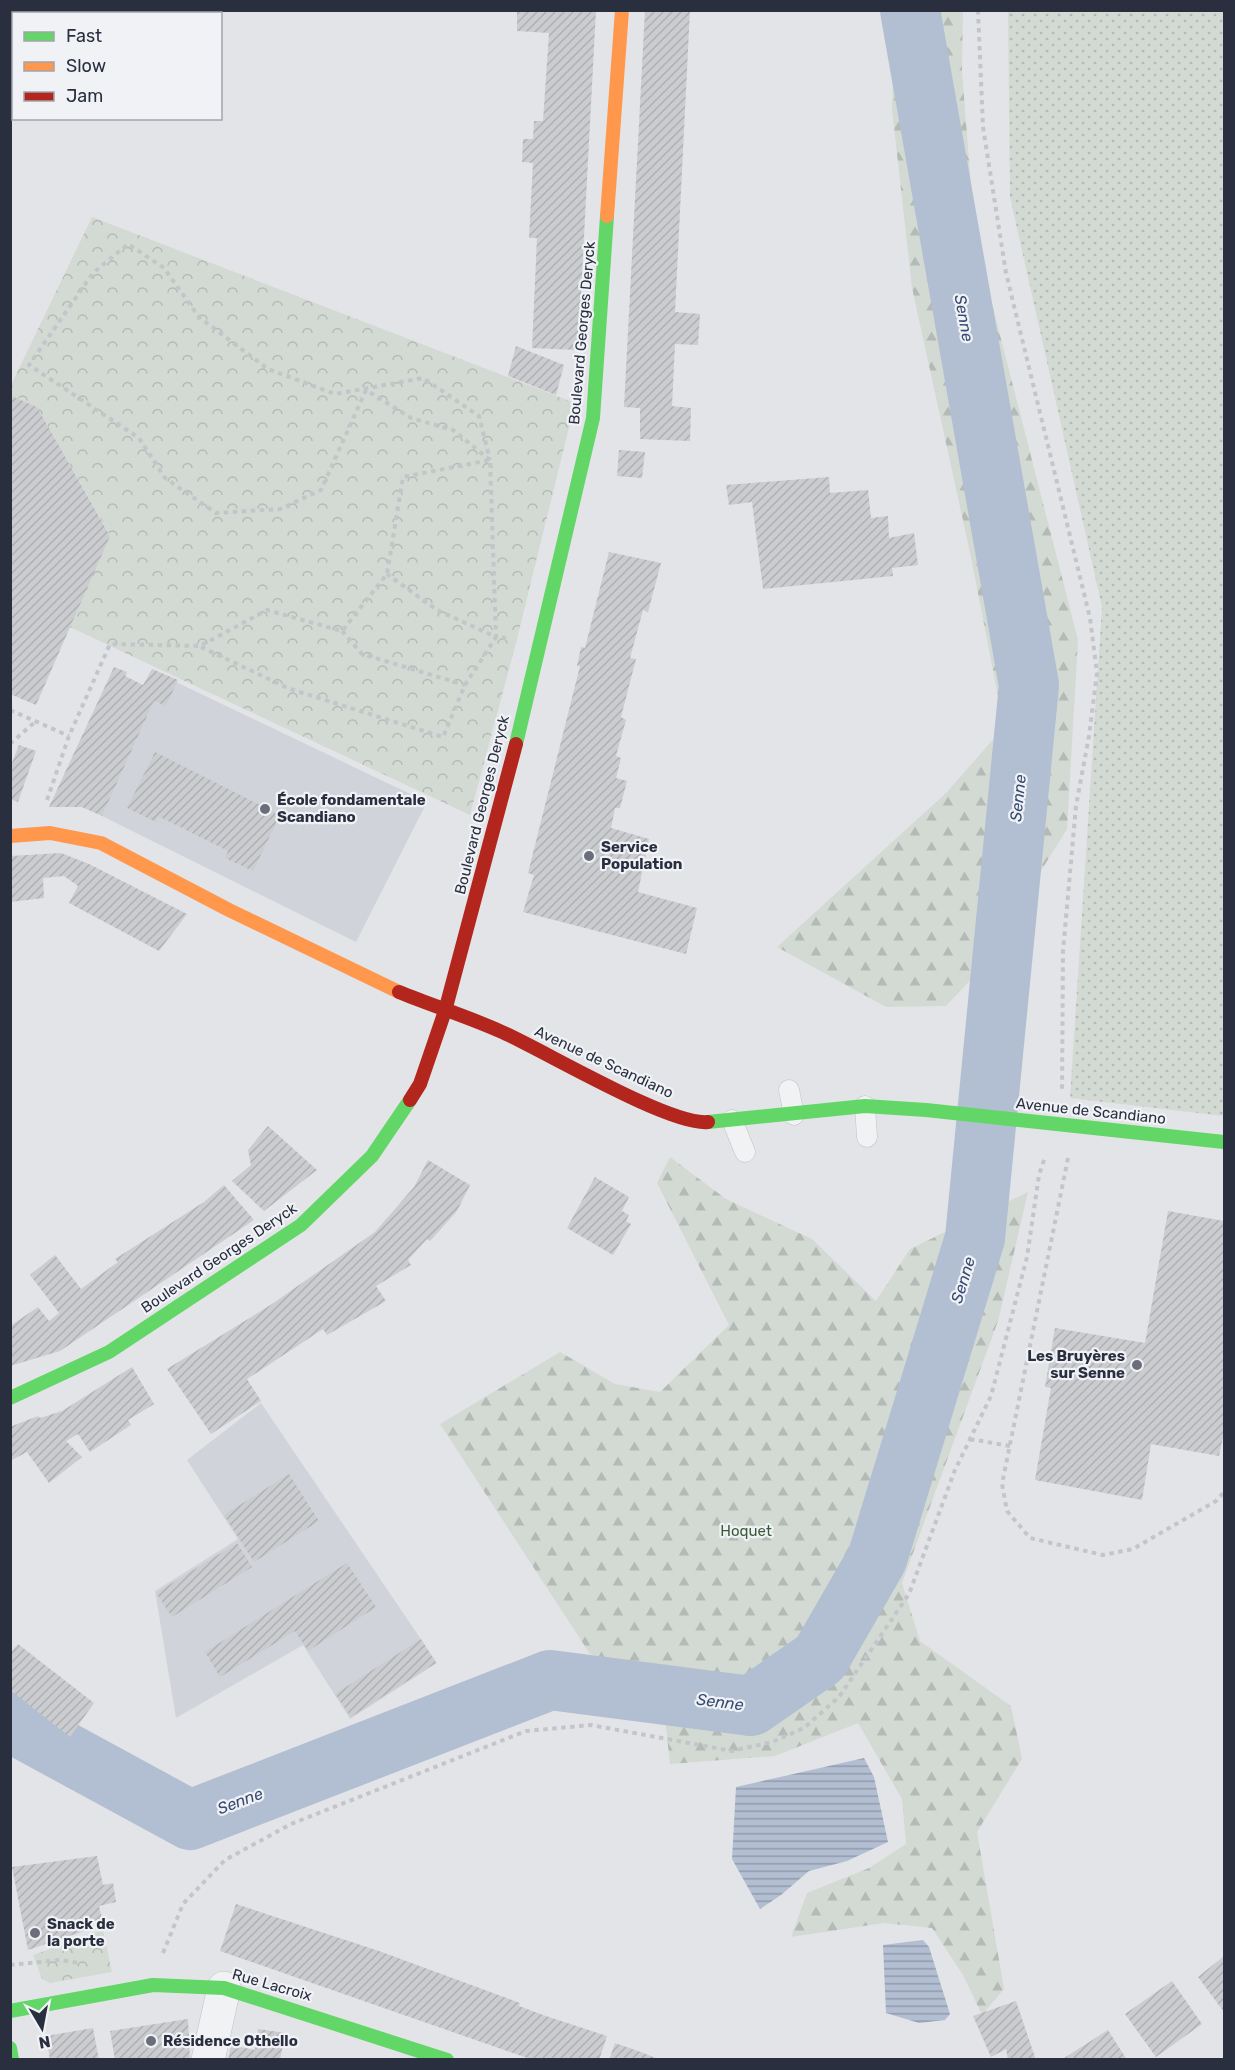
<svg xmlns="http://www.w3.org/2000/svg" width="1235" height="2070" viewBox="0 0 1235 2070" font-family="Rubik,sans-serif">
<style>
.built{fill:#d1d3da}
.grass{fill:url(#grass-dots)}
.forest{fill:url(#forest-firs)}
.park{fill:url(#park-crowns)}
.water{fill:url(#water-rules)}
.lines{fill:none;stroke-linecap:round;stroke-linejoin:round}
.river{stroke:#b2bed1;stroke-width:60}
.building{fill:url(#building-hatch)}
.lane-casing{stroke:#c1c2c5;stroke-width:21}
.street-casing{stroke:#c1c2c5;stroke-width:34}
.path{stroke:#c4c5ca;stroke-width:4;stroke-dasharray:4.5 4.5;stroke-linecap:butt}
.lane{stroke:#f1f2f4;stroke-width:20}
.street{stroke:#f1f2f4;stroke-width:33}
.fast{stroke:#63d668;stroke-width:14}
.slow{stroke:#ff974d;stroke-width:14}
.jam{stroke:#b3261e;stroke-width:14}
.poi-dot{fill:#6b6e7a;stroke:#f0f2f6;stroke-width:2}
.labels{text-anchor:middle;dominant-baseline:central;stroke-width:4.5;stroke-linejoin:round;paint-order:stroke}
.street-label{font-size:15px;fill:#2a2f40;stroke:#f0f2f6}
.poi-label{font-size:15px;font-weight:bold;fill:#2a2f40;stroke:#f0f2f6;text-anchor:start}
.park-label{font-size:15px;fill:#3b5b38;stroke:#f0f2f6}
.water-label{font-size:16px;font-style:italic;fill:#364a72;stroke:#f0f2f6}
</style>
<defs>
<pattern id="grass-dots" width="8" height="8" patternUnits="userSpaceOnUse" patternTransform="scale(1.5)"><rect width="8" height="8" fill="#d2dad3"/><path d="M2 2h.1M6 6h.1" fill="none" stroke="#b4bbb6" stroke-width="1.8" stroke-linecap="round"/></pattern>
<pattern id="forest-firs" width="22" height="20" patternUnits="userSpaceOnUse" patternTransform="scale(1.5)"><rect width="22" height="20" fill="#d2dad3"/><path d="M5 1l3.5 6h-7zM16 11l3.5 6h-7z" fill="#b4bbb6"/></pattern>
<pattern id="park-crowns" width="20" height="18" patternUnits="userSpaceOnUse" patternTransform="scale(1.5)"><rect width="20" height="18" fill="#d2dad3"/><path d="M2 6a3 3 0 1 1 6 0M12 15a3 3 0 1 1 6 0" fill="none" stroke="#b4bbb6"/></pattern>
<pattern id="water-rules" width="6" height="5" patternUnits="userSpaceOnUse" patternTransform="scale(1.5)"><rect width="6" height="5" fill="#b2bed1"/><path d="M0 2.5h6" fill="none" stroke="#919bab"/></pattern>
<pattern id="building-hatch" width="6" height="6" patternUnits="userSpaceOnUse" patternTransform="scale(1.5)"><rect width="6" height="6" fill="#cbcccf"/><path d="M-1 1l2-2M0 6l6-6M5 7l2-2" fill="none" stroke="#aeb0b3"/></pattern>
</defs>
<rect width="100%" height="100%" fill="#e3e4e7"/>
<path class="built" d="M 176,682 L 427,802 L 356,942 L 102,816 L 154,701 L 166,706 Z
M 261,1403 L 437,1663 L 350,1719 L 303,1645 L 176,1718 L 155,1591 L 238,1539 L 187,1460 Z"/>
<path class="grass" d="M 1008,11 L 1224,11 L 1224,1116 L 1070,1098 L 1102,607 L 1010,197 Z"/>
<path class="forest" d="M 895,11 L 963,11 L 962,71 L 975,237 L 1078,640 L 1067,829 L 978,972 L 946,1006 L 886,1007 L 777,947 L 946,793 L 1004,727 L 971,557 L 912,288 L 892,109 Z
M 670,1157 L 726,1199 L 812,1239 L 876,1301 L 910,1249 L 1028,1192 L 998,1321 L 902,1583 L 920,1641 L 1011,1706 L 1022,1759 L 977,1832 L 1004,1989 L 982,2015 L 963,1975 L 932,1928 L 884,1923 L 791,1937 L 807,1893 L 869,1868 L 906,1844 L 902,1799 L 858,1723 L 775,1756 L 670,1764 L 660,1672 L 590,1654 L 440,1424 L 560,1352 L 615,1384 L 660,1392 L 729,1325 L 657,1183 Z"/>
<path class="park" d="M 92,217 L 575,403 L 517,639 L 470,815 L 70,627 L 110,535 L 37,407 L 11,395 L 10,387 Z
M 103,1930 L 112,1972 L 50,1983 L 42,1979 L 33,1955 Z"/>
<path class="water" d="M 864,1758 L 874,1777 L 888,1842 L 847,1861 L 809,1871 L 781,1895 L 760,1909 L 732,1859 L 736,1787 Z
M 923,1940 L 929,1947 L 950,2014 L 945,2020 L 919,2023 L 886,2013 L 883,1945 Z"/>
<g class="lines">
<path class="river" d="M 10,1722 L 190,1820 L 550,1680 L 751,1706 L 820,1658 L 877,1559 L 975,1238 L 1029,685 L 910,10"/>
</g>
<path class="building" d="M 141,10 L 139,14 L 89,14 L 82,11 Z
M 517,10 L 596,10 L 578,350 L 532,348 L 537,238 L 529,238 L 533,163 L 522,162 L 523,139 L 533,139 L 534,121 L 543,121 L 549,33 L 517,31 Z
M 645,10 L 690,10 L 675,312 L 700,314 L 698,345 L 675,344 L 672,406 L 691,408 L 690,441 L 640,439 L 640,408 L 624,407 Z
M 516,346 L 564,365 L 556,395 L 508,376 Z
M 10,395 L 37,407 L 110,536 L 36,705 L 10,694 Z
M 619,450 L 645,452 L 642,478 L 617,476 Z
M 829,477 L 830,493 L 868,490 L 871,518 L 888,516 L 889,538 L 914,533 L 918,565 L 892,568 L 893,576 L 763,589 L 752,502 L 729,505 L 726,485 Z
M 609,552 L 661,563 L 648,612 L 643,610 L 630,658 L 636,659 L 621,717 L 626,720 L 616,756 L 621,758 L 616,778 L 627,781 L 620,808 L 615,808 L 611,828 L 649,839 L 638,892 L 697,908 L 686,954 L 523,912 L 534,875 L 528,873 L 580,666 L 577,666 L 581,647 L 585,648 Z
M 114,667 L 127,672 L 125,676 L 143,685 L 152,669 L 178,680 L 166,706 L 154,701 L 102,816 L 82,807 L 49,807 Z
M 19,745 L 36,751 L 18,802 L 10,799 L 10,768 Z
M 155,752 L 280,815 L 253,871 L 225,858 L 228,851 L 158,816 L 156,822 L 127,808 Z
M 61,853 L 89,864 L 187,914 L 159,951 L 69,903 L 78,886 L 64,876 L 43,878 L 44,898 L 10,902 L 10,856 Z
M 268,1126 L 317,1170 L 264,1211 L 232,1181 L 251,1165 L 248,1150 Z
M 428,1160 L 470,1185 L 457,1211 L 430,1241 L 427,1239 L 408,1260 L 411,1265 L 376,1286 L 386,1301 L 327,1335 L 323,1329 L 247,1379 L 261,1401 L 211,1434 L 167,1369 L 272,1304 L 375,1232 L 414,1187 Z
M 595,1177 L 629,1197 L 622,1211 L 629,1215 L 626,1221 L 631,1224 L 613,1255 L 567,1228 Z
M 224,1185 L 254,1220 L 60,1351 L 10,1366 L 10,1326 L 38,1307 L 49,1321 L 59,1313 L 30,1275 L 55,1255 L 81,1289 L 118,1262 L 115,1259 L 204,1202 Z
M 1168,1211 L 1224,1221 L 1224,1432 L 1219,1456 L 1151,1444 L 1142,1500 L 1035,1480 L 1051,1388 L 1045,1387 L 1055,1328 L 1145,1343 Z
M 132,1367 L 154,1404 L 128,1420 L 131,1425 L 90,1452 L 78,1434 L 66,1441 L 82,1457 L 49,1483 L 27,1452 L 10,1461 L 12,1426 L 38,1416 L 40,1418 L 62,1411 Z
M 289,1474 L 319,1521 L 254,1562 L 224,1515 Z
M 237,1543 L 252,1567 L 172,1617 L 156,1593 Z
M 347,1563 L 376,1607 L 308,1651 L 295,1631 L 220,1677 L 205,1652 Z
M 421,1639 L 436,1663 L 351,1717 L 335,1694 Z
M 18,1644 L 94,1703 L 70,1737 L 10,1690 L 10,1653 Z
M 97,1856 L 103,1885 L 113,1883 L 116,1902 L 99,1906 L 102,1918 L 82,1926 L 84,1931 L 28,1950 L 12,1867 Z
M 236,1904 L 379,1951 L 520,2003 L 519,2006 L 543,2015 L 607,2036 L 599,2060 L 533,2060 L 220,1951 Z
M 1224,1956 L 1224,2012 L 1198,1977 Z
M 1172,1981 L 1202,2024 L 1156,2057 L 1125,2014 Z
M 1016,2001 L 1036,2060 L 1008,2060 L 1006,2049 L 991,2057 L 973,2016 Z
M 188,2019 L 190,2060 L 115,2060 L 110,2031 Z
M 93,2028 L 99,2060 L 50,2060 L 46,2036 Z
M 258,2029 L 285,2033 L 280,2060 L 228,2060 L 231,2045 L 255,2050 Z
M 1108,2030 L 1127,2060 L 1061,2060 Z
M 615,2043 L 638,2051 L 661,2060 L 609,2060 Z"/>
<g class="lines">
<g class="lane-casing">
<path id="lane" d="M 789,1090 L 794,1115
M 865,1106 L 867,1137
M 732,1120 L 745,1152"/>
</g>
<g class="street-casing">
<path id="street" d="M 208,2060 L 224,1988"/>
</g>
<path class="path" d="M 978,10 L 983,127 L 1006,273 L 1090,618 L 1097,673 L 1089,736 L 1076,806 L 1063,951 L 1062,1092
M 490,460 L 453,430 L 411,418 L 366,390 L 321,490 L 280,509 L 216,513 L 165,478 L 139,438 L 29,365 L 93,273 L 128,244 L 164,268 L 199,317 L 268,369 L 335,394 L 423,378 L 479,416 L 490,460
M 342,631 L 362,654 L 465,685
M 201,647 L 290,689 L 443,737 L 465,685 L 496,637 L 437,610 L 387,574
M 10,710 L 69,736
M 10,744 L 36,721
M 47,800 L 69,736 L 110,644 L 200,646 L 267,610 L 342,631 L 387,574 L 403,477 L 490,460 L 496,637 L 506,638
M 1068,1158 L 1002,1484 L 1007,1511 L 1030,1538 L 1103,1555 L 1133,1549 L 1216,1501 L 1224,1492
M 970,1439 L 1010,1446
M 163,1953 L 183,1904 L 225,1860 L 291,1824 L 526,1731 L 591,1725 L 732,1751 L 772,1742 L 804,1728 L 839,1697 L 909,1594 L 955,1470 L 991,1396 L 1027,1257 L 1039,1175 L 1045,1157
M 10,1965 L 60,1960 L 78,1963"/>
<use href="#lane" class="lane"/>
<use href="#street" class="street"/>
<path class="fast" d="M 516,744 L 593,418 L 607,216
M 708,1122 L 865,1106 L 926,1110 L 1224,1142
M 10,1398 L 109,1352 L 301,1225 L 372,1156 L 410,1100
M 10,2011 L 153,1985 L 224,1988 L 447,2060
M 10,2048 L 12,2060"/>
<path class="slow" d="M 607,216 L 622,10
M 10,836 L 50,833 L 101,843 L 229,910 L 399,992"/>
<path class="jam" d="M 399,992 C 433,1006 469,1017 502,1032 C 545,1051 670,1126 708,1122
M 410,1100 L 420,1084 L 445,1011 L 516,744"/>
</g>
<g class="poi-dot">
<circle cx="265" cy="809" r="6"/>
<circle cx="589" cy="856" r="6"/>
<circle cx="1137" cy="1365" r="6"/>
<circle cx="35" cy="1933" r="6"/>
<circle cx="151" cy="2041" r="6"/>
</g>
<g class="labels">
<g class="street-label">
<text transform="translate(582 333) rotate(-85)">Boulevard Georges Deryck</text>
<text transform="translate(482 805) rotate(-76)">Boulevard Georges Deryck</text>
<text transform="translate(604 1062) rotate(25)">Avenue de Scandiano</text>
<text transform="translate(1091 1111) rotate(6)">Avenue de Scandiano</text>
<text transform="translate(219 1258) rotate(-34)">Boulevard Georges Deryck</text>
<text transform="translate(272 1985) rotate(16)">Rue Lacroix</text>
</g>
<g class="poi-label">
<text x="277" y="800">École fondamentale<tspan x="277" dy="17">Scandiano</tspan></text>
<text x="601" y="847">Service<tspan x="601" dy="17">Population</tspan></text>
<text x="1125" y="1356" text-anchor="end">Les Bruyères<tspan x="1125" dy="17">sur Senne</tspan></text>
<text x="47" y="1924">Snack de<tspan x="47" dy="17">la porte</tspan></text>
<text x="163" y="2041">Résidence Othello</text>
</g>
<g class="park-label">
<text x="746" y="1531">Hoquet</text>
</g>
<g class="water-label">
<text transform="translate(964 318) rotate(80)">Senne</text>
<text transform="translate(1018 798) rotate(-84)">Senne</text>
<text transform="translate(963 1280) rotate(-73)">Senne</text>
<text transform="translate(720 1702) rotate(7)">Senne</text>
<text transform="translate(240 1801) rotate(-21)">Senne</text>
</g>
</g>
<rect width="1235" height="2070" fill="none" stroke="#2a2f40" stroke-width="24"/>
<rect x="12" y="12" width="210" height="108" fill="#f0f2f6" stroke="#a1a4ad" stroke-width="1.5"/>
<rect x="24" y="32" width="30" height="9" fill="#63d668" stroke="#a1a4ad" stroke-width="1.5"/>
<text x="66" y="42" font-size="18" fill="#2a2f40">Fast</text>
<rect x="24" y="62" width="30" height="9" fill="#ff974d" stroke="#a1a4ad" stroke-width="1.5"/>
<text x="66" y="72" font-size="18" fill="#2a2f40">Slow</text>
<rect x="24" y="92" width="30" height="9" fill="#b3261e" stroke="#a1a4ad" stroke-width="1.5"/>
<text x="66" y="102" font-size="18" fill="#2a2f40">Jam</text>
<g transform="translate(42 2028) rotate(170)" stroke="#f0f2f6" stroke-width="4.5" paint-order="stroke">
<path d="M0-4.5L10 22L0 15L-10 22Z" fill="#2a2f40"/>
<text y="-9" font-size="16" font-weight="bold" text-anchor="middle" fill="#2a2f40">N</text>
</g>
</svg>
